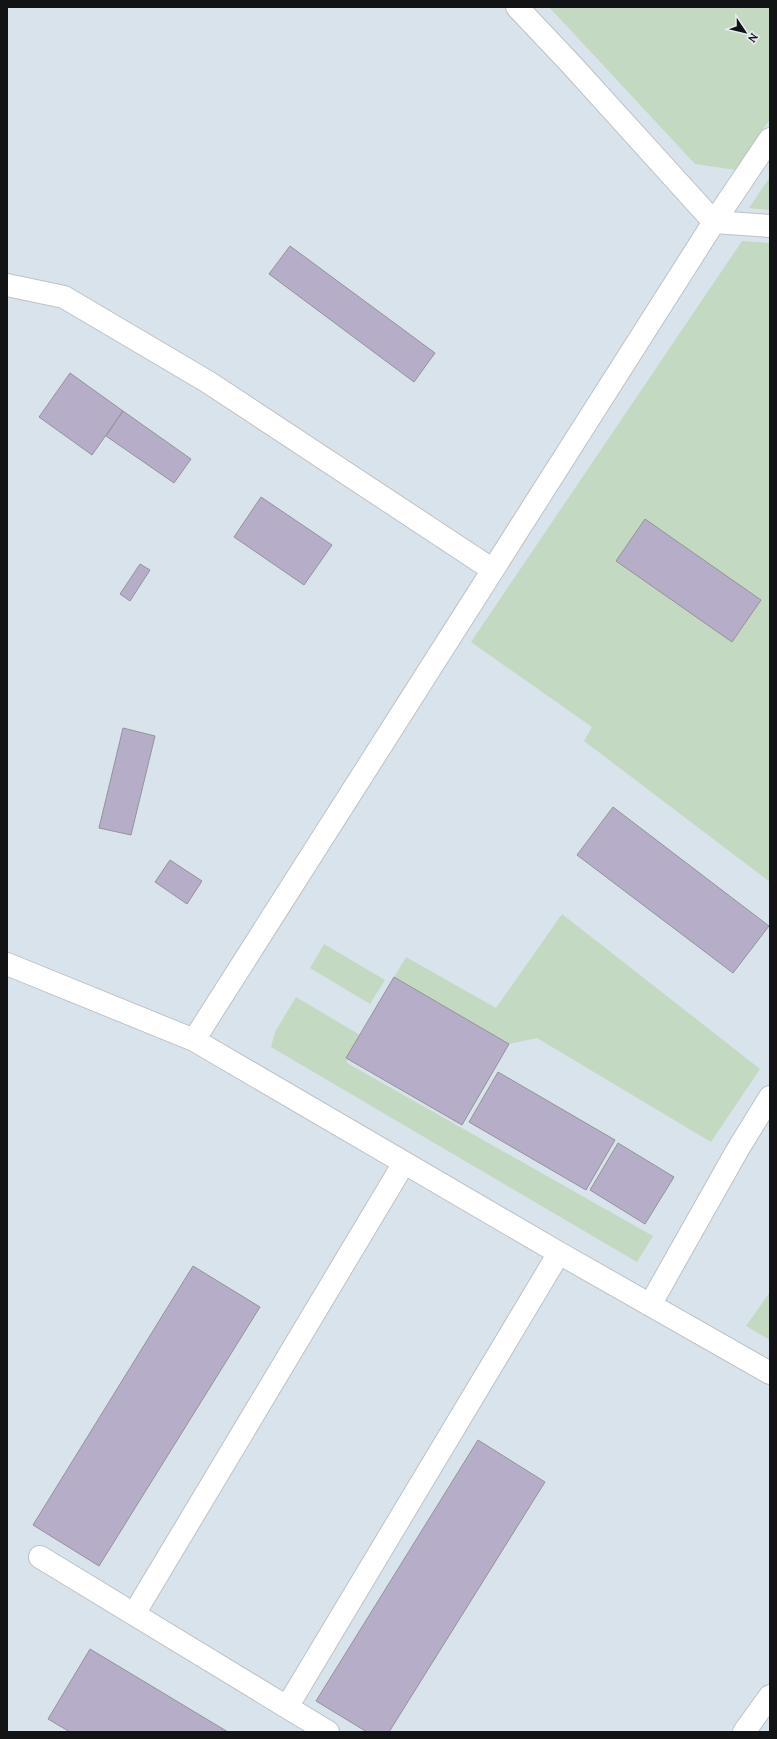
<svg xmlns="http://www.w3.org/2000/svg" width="777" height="1739" viewBox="0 0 777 1739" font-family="Lora,serif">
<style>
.built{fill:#d8e3ec}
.green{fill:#c4d9c2}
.building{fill:#b6adc9;stroke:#959398}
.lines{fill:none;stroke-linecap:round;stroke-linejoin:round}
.minor-casing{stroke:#bec2c6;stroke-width:24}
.minor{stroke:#fff;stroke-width:22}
</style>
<rect width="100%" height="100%" fill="#e8edf1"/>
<path class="built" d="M 7,7 L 770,7 L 770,1732 L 7,1732 Z"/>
<path class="green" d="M 549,7 L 770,7 L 770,119 L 736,170 L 695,164 Z
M 770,177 L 770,210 L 749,208 Z
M 742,241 L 770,243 L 770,882 L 584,741 L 592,727 L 471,642 Z
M 562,914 L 760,1069 L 711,1142 L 537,1038 L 509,1044 L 394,977 L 406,957 L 496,1008 Z
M 324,944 L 385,980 L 370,1004 L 310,968 Z
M 296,997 L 360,1035 L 346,1058 L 347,1063 L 653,1236 L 637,1262 L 271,1047 L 275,1032 Z
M 770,1292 L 770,1340 L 746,1326 Z"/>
<path class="building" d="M 290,246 L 435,353 L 414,382 L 269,274 Z
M 70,373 L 123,411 L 92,455 L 39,417 Z
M 123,411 L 191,459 L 174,483 L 106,436 Z
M 261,497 L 332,545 L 304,585 L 234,537 Z
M 645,519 L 761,600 L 732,642 L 616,561 Z
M 140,564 L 150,570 L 130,601 L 120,594 Z
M 123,728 L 155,736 L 131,835 L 99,828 Z
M 613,807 L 769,926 L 733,973 L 577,855 Z
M 170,860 L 202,881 L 187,904 L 155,882 Z
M 394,977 L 509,1044 L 462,1125 L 346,1058 Z
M 498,1072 L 615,1140 L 586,1190 L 469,1122 Z
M 618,1143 L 674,1177 L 645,1224 L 590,1190 Z
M 193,1266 L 260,1307 L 99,1566 L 33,1525 Z
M 478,1440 L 545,1482 L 389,1732 L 367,1732 L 316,1701 Z
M 90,1649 L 228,1732 L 70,1732 L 48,1719 Z"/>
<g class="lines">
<g class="minor-casing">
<path id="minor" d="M 517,7 L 569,62 L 714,222 L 770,226
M 7,285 L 64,297 L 208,382 L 493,570
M 7,964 L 194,1040 L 559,1253 L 770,1373
M 194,1040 L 714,222 L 770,139
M 650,1305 L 738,1149 L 770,1097
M 40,1557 L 328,1732
M 134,1614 L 404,1163
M 287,1707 L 559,1253
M 744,1732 L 770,1696"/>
</g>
<use href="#minor" class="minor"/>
</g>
<rect width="777" height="1739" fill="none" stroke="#121315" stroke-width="16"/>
<g transform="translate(745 32) rotate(125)" stroke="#e8edf1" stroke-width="3" paint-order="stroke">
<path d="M0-3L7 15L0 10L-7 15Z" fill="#121315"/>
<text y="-6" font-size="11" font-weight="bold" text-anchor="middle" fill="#121315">N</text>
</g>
</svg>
